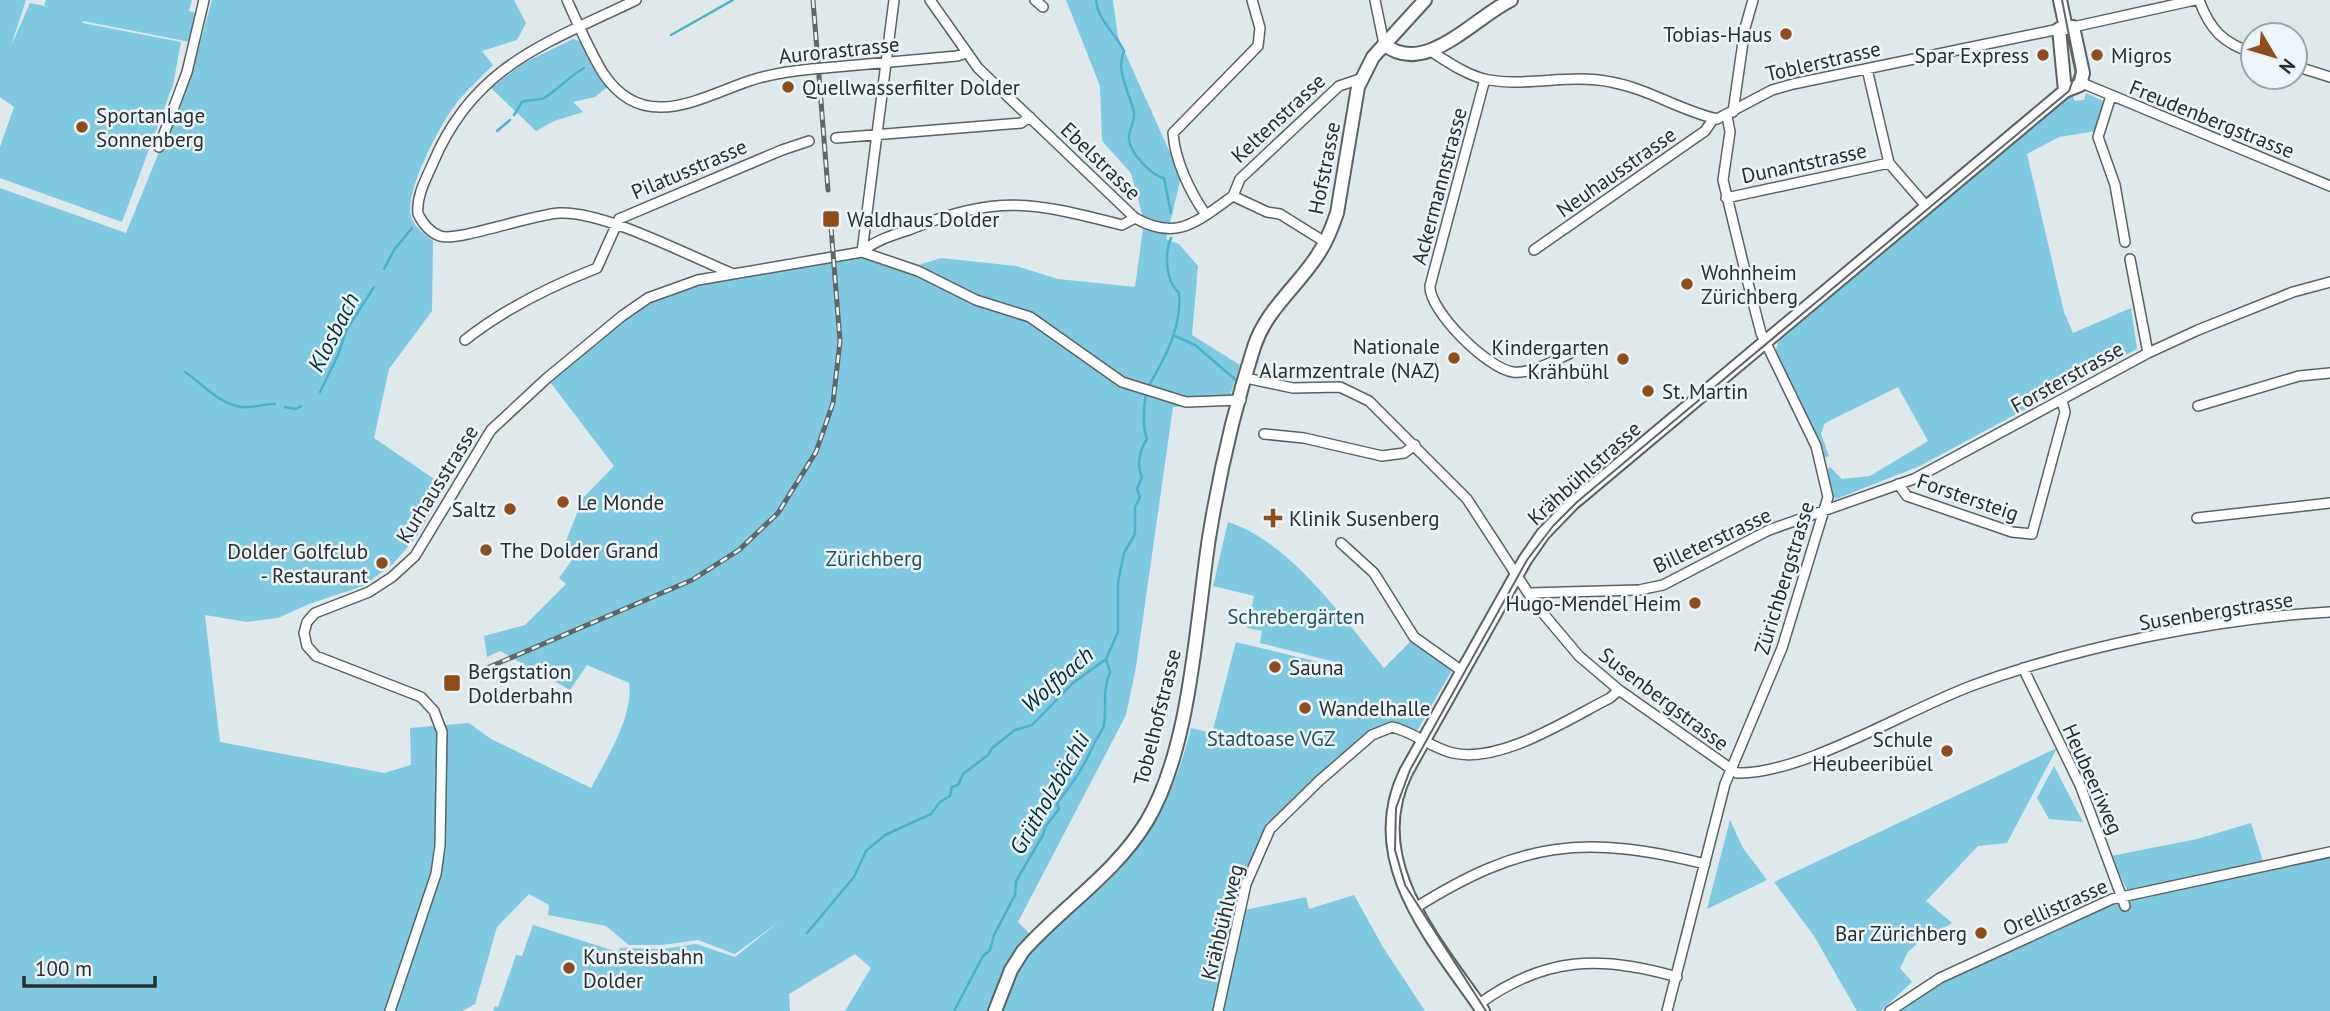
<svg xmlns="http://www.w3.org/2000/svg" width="2330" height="1011" viewBox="0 0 2330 1011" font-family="'PT Sans',sans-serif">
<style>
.green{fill:#7fcae1}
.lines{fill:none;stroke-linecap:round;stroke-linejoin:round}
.stream{stroke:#4db1cc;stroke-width:2.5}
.street-casing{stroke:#5a6264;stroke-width:12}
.secondary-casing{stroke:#5a6264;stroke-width:16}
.street{stroke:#fff;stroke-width:9}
.secondary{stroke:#fff;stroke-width:12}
.tram{stroke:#606566;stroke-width:2}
.rail-casing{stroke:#606566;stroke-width:5}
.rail{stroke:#ecf5f9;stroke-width:2.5;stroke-dasharray:8;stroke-linecap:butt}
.street-bridge-casing{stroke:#5a6264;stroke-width:12;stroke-linecap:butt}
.street-bridge{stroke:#fff;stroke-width:9}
.poi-dot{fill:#8f4d1b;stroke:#ecf5f9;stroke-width:2.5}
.labels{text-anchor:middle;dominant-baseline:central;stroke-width:5;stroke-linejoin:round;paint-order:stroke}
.poi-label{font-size:21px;fill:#2a2d2e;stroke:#ecf5f9;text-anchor:start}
.street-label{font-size:21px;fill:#2a2d2e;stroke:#ecf5f9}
.park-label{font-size:21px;fill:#25515d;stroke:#ecf5f9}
.water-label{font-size:23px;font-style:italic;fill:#002f3b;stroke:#ecf5f9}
</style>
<rect width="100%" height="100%" fill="#dfe8eb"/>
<path class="green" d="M 0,0 L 26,0 L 11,46 L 30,3 L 49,7 L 44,5 L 46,0 L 192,0 L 189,11 L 196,13 L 190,42 L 83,21 L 83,23 L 181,42 L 173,85 L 122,222 L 0,178 L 0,147 L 14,107 L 0,97 Z
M 212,0 L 514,0 L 526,23 L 517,40 L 482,51 L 493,65 C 480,78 466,91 455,105 C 440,125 404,192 411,217 C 415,227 424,234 433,241 L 432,311 L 389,369 L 374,438 L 446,487 L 417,536 L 393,564 L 363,586 L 309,604 L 278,618 L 247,622 L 205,615 L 220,742 L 384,773 L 411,765 L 410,728 L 469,723 L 491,739 L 591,788 C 606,760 634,715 629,683 L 587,665 L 570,690 L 500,651 L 487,657 L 484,636 L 525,625 L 566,584 L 559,578 L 577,553 L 566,541 L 583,498 L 614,466 L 547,378 L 648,298 L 732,274 L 861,254 L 906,269 L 941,258 L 1016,266 L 1058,279 L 1135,287 L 1144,221 L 1131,173 L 1102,141 L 1100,86 L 1066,0 L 1113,0 L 1118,37 L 1181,177 L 1166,239 L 1179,244 L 1198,266 L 1192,335 L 1240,365 L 1227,405 L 1173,407 L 1136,667 L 1126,715 L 1018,922 L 1037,941 C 1118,869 1164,838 1191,728 L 1212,733 L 1236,642 L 1339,667 L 1339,663 L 1260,643 L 1262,631 L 1247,628 L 1254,596 L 1213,586 L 1228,522 C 1289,541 1344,619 1384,668 L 1412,640 L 1449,666 L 1451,672 L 1418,729 C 1405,733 1393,723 1380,727 C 1342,758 1297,787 1268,827 C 1238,867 1224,961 1213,1011 L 845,1011 L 871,968 L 855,954 L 789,994 L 790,1011 L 493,1011 L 495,1006 L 498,1007 L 516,955 L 522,956 L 533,925 L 618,952 L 620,948 L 663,949 L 696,944 L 735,957 L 780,921 L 735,954 L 698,940 L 663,945 L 629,945 L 606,926 L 548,915 L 549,905 L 529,894 L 497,927 L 475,1004 L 462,1011 L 0,1011 L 0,188 L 126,233 L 194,66 Z
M 573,39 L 585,43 L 610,85 L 595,97 L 573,102 L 583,112 L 554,121 L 536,131 L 491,88 L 524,63 Z
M 2086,93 L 2105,102 L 2096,131 L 2059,137 L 2027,154 L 2064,312 L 2073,333 L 2131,308 L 2137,349 L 1920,466 L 1836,499 L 1831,494 L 1827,470 L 1830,467 L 1842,479 L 1870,476 L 1928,441 L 1898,387 L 1825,423 L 1821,434 L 1829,456 L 1824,458 L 1776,350 L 1779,338 L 2071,94 L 2075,101 L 2084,100 Z
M 2057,748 L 2007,843 L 1978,846 L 1926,901 L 1952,923 L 1918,943 L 1908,952 L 1900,968 L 1912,982 L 1881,1011 L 1857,1011 L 1814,936 L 1774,882 Z
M 2054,766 L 2083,822 L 2049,819 L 2037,798 Z
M 1730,820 L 1743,848 L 1767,880 L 1707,909 Z
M 2251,823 L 2265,867 L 2330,856 L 2330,1011 L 1901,1011 L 1953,976 L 2109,904 L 2131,898 L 2111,856 L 2197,839 Z
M 1354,895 L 1383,947 L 1425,1011 L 1222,1011 L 1240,911 L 1306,897 L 1309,909 Z"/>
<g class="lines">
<path class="stream" d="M 1096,0 C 1097,19 1116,34 1124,51 C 1115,72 1130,92 1134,113 C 1135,122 1128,131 1129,139 C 1130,153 1152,176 1164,178 L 1171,213
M 671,35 L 733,0
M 514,115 L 522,102 C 529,99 538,101 544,98 C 555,92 571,75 584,68
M 497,131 L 510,120
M 384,269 L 394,250 L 412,228
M 1175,336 L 1195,345 L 1237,381
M 185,372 C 203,384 218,404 242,407 C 253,409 264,403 275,404
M 1148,387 C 1165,358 1182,327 1179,293 C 1166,282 1164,254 1171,238
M 320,392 L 338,355 L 347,329 L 374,287
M 285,407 L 296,409 L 301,406
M 807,933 L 854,877 L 866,851 L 885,835 L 931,814 L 940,802 L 950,796 L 952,787 L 958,785 L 963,774 L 988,755 L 992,748 L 1015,730 L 1032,725 L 1073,683 L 1106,659 L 1118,632 L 1118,582 L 1124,553 L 1135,534 L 1135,507 L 1140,497 L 1137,489 L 1142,477 C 1136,465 1140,449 1147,439 C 1142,426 1144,406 1146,393
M 954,1011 L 983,956 L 990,950 L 994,935 L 1015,895 L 1016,881 L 1043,835 L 1045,827 L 1059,809 L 1057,803 C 1074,782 1083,768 1094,744 C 1097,737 1102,732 1104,725 C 1107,705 1102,690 1110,672 L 1106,659"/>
<g class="street-casing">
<path id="street" d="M 567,0 C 578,24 589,50 603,73 C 643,134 699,98 749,81 C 770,74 790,71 812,69
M 636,0 C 547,43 474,65 433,163 C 426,179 416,196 418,214 C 423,224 429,232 440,236 C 457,242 533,214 560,213 C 604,211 687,255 731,273
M 930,0 L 978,68 L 1135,218 C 1178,242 1197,221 1233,196
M 1035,0 L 1043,7
M 1375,0 L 1384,44
M 2199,0 C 2210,30 2223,43 2253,53
M 2073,27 L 2195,0
M 1432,52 C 1448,62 1465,74 1484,79 C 1526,88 1568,73 1611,82 C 1649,89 1681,111 1717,119 L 1772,90 L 1793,84 L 2059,29
M 2295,66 L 2330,77
M 824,68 L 957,56 L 966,53
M 1867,69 L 1889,163 L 1927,207
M 1485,79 L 1430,286 C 1429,311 1488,369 1513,372 C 1531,374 1553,361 1569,354
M 2082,83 L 2330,186
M 2111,96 L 2098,137 L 2115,185 L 2125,242
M 1733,112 L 1745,28 L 1753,0
M 836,138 L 1021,123 L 1030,117
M 159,147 L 187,72 L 204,0
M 1233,196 L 1240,179 L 1339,86 L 1360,79
M 1233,196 L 1267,212 L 1280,214 L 1325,242
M 1726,198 L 1889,163
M 1206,215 C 1190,192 1175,161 1173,133 L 1258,46 L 1260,28 L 1252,0
M 1534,250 L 1705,131 L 1714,118
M 862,252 L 918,271 L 976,300 L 1030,317 L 1122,382 L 1186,402 L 1241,400
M 862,252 L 894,0
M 2130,259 L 2148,353
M 465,340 C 504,309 551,286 597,268 L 619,219 L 782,150 L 809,141
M 1246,378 L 1293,388 L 1340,387 L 1369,401 L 1467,499 L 1536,605 L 1579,656 L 1619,690 L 1737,773 C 1801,775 1907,710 1971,686 C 2076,647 2218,618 2330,612
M 2198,406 L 2299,376 L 2330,373
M 1264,434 L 1304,438 L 1382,456 L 1404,453 L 1415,445
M 1898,484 L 1907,496 L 2012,532 L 2032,534 L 2065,412 L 2062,401
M 2197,518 L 2330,503
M 1341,543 L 1374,573 L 1414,637 L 1462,671
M 1529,593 L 1639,590 L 1663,585 L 1769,530 L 1914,479 L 2148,353 L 2198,330 L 2293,292 L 2330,282
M 2023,668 L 2080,785 L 2125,906
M 1415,908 C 1522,841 1583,834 1705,864
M 1479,1004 C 1545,956 1601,955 1677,977
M 390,1011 L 436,874 L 440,846 L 442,732 L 434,711 L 421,697 L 316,656 L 307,646 L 304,633 L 307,622 L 315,613 L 369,592 L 392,577 L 415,556 L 491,430 L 547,378 L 622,316 L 648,298 L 698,280 L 862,252 C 875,240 894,235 911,229 C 999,194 1032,202 1122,225 L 1135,218
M 1218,1011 L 1246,884 L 1270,829 L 1319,781 L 1372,735 L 1392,727 C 1414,732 1431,748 1453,753 C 1501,764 1568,719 1610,698 L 1619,690
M 1667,1011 L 1725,784 L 1782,648 L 1828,497 L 1816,446 L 1761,333 L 1747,279 L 1723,180 L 1730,132 L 1727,116
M 1890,1011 L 1940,978 L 2112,899 L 2330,852"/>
</g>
<g class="secondary-casing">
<path id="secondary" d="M 2060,0 L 2066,28
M 1384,44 C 1424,78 1475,17 1511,0
M 995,1011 L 1011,970 L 1023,951 C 1063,906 1115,874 1147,821 C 1191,747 1196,623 1209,538 C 1219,476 1235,406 1254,347 C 1266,310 1296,288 1317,256 C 1326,243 1332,228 1337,213 L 1358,87 L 1373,57 L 1425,0
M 1483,1011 C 1435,941 1362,861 1406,772 L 1525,560 L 1543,534 L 1573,503 L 2065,91 L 2080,85 L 2083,73 L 2073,27 L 2059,29 L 2065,91"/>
</g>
<use href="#street" class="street"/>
<use href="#secondary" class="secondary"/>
<path class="tram" d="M 1486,1011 L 1405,885 L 1395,850 L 1396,808 L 1410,770 L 1527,560 L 1553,526 L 1577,502 L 2069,91 L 2076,71 L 2062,0"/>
<g class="rail-casing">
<path id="rail" d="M 813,0 L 828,190
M 473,674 L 692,580 L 739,550 L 778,513 L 816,452 L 833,403 L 840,341 L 831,227"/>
</g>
<use href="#rail" class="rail"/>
<g class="street-bridge-casing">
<path id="street-bridge" d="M 812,69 L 824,68"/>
</g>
<use href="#street-bridge" class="street-bridge"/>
</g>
<g class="poi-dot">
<circle cx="1786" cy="34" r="7"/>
<circle cx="2043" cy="55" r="7"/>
<circle cx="2097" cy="55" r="7"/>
<circle cx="788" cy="87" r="7"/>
<circle cx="82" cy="127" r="7"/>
<rect x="822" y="210" width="18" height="18" rx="3.5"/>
<circle cx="1687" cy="284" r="7"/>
<circle cx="1454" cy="358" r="7"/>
<circle cx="1623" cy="359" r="7"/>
<circle cx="1648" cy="391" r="7"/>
<circle cx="563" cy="502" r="7"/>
<circle cx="510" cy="509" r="7"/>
<path d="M1269.5 507.5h7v7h7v7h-7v7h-7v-7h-7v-7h7z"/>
<circle cx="486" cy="550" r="7"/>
<circle cx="382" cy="563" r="7"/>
<circle cx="1695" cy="603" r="7"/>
<circle cx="1275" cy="667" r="7"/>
<rect x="443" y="674" width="18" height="18" rx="3.5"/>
<circle cx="1305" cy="708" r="7"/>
<circle cx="1947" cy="751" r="7"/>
<circle cx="1981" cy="933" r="7"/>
<circle cx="569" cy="968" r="7"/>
</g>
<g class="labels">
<g class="poi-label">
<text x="1772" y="34" text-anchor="end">Tobias-Haus</text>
<text x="2029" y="55" text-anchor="end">Spar Express</text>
<text x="2111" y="55">Migros</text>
<text x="802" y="87">Quellwasserfilter Dolder</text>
<text x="96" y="115">Sportanlage<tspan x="96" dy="24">Sonnenberg</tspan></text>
<text x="847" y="219">Waldhaus Dolder</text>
<text x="1701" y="272">Wohnheim<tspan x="1701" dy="24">Zürichberg</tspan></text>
<text x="1440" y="346" text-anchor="end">Nationale<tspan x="1440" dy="24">Alarmzentrale (NAZ)</tspan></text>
<text x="1609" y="347" text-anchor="end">Kindergarten<tspan x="1609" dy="24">Krähbühl</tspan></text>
<text x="1662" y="391">St. Martin</text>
<text x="577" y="502">Le Monde</text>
<text x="496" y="509" text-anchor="end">Saltz</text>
<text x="1289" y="518">Klinik Susenberg</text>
<text x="500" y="550">The Dolder Grand</text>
<text x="368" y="551" text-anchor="end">Dolder Golfclub<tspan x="368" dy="24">- Restaurant</tspan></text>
<text x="1681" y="603" text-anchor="end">Hugo-Mendel Heim</text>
<text x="1289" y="667">Sauna</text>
<text x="468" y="671">Bergstation<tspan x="468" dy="24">Dolderbahn</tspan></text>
<text x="1319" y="708">Wandelhalle</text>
<text x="1933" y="739" text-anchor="end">Schule<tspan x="1933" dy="24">Heubeeribüel</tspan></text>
<text x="1967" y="933" text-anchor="end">Bar Zürichberg</text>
<text x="583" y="956">Kunsteisbahn<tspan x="583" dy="24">Dolder</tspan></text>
</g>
<g class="street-label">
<text transform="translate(839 50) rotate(-6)">Aurorastrasse</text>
<text transform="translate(1823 61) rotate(-13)">Toblerstrasse</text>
<text transform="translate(1278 118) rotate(-43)">Keltenstrasse</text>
<text transform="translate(2212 119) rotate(22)">Freudenbergstrasse</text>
<text transform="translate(1101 161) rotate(44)">Ebelstrasse</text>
<text transform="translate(1804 163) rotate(-12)">Dunantstrasse</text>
<text transform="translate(1324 168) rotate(-79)">Hofstrasse</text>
<text transform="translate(689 169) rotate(-23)">Pilatusstrasse</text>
<text transform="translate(1616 172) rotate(-35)">Neuhausstrasse</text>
<text transform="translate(1439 186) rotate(-75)">Ackermannstrasse</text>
<text transform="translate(2067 377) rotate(-29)">Forsterstrasse</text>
<text transform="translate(1584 473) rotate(-42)">Krähbühlstrasse</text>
<text transform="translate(437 484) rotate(-58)">Kurhausstrasse</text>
<text transform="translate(1968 497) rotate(19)">Forstersteig</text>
<text transform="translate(1712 540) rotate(-25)">Billeterstrasse</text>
<text transform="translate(1784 578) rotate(-73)">Zürichbergstrasse</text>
<text transform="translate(2216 611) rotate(-9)">Susenbergstrasse</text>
<text transform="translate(1664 699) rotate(37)">Susenbergstrasse</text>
<text transform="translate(1157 717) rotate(-76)">Tobelhofstrasse</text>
<text transform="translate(2093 779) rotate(66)">Heubeeriweg</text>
<text transform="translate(2055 907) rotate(-24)">Orellistrasse</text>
<text transform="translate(1222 922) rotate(-76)">Krähbühlweg</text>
</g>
<g class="park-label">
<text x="874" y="558">Zürichberg</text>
<text x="1296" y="616">Schrebergärten</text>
<text x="1271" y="738">Stadtoase VGZ</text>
</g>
<g class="water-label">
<text transform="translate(333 332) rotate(-63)">Klosbach</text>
<text transform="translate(1057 679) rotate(-41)">Wolfbach</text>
<text transform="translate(1049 793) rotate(-60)">Grütholzbächli</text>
</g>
</g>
<g transform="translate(2274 56) rotate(128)"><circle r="33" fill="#ecf5f9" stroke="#9ea5a8" stroke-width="2"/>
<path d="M0-5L12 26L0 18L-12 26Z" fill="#8f4d1b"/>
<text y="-10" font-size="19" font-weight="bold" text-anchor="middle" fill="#2a2d2e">N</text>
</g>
<path d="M24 976v10h131v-10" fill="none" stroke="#2a2d2e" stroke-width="3.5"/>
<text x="35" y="976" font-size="21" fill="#2a2d2e" stroke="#ecf5f9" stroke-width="5" paint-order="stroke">100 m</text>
</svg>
